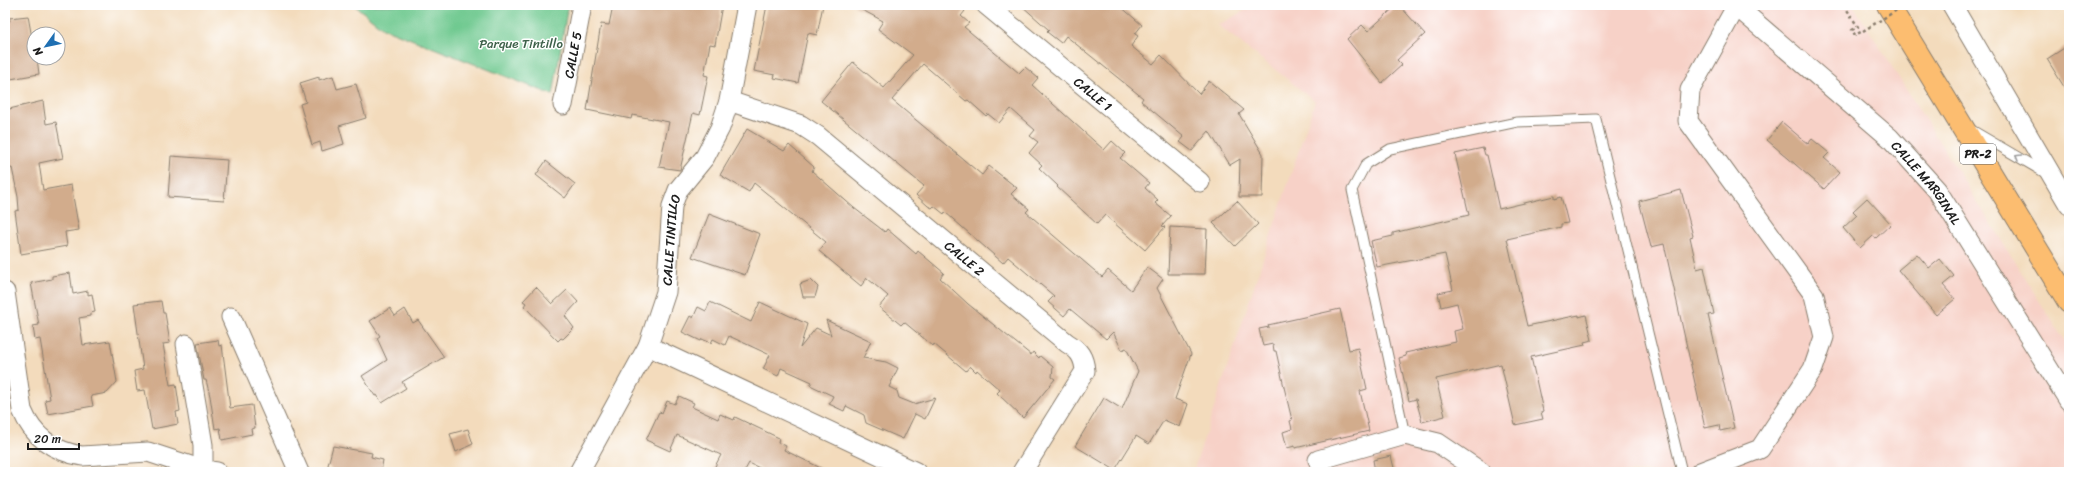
<svg xmlns="http://www.w3.org/2000/svg" width="2074" height="477" viewBox="0 0 2074 477" font-family="Sriracha,sans-serif">
<style>
.built{fill:#f7d1c7}
.green{fill:#6fc990;stroke:#467256}
.building{fill:#d2ac8c}
.lines{fill:none;stroke-linecap:round;stroke-linejoin:round}
.service-casing{stroke:#887c6c;stroke-width:11}
.minor-casing{stroke:#887c6c;stroke-width:21}
.primary-casing{stroke:#887c6c;stroke-width:24}
.path{stroke:#887c6c;stroke-width:2.5;stroke-dasharray:3 3;stroke-linecap:butt}
.service{stroke:#fff;stroke-width:9}
.minor{stroke:#fff;stroke-width:19}
.primary{stroke:#fcbd6f;stroke-width:22}
.path-bridge{stroke:#887c6c;stroke-width:2.5;stroke-dasharray:3 3;stroke-linecap:butt}
.oneway{stroke:#999}
.labels{text-anchor:middle;dominant-baseline:central;stroke-width:3;stroke-linejoin:round;paint-order:stroke}
.shield{fill:#fff;stroke:#606060;stroke-width:1}
.shield-label{font-size:12px;font-weight:bold;fill:#1c1c1c}
.park-label{font-size:13px;fill:#3d614a;stroke:#fff}
.street-label{font-size:13px;fill:#1c1c1c;stroke:#fff}
</style>
<rect width="100%" height="100%" fill="#fff"/>
<filter id="ink" filterUnits="userSpaceOnUse"><feTurbulence type="fractalNoise" baseFrequency=".025" numOctaves="2"/><feDisplacementMap in="SourceGraphic" scale="8" xChannelSelector="R" yChannelSelector="G"/><feConvolveMatrix kernelMatrix="1 2 1 2 8 2 1 2 1" color-interpolation-filters="sRGB"/></filter>
<filter id="wash" filterUnits="userSpaceOnUse"><feTurbulence type="fractalNoise" baseFrequency=".012" numOctaves="4" result="noise"/><feDisplacementMap in="SourceGraphic" scale="16" xChannelSelector="R" yChannelSelector="G"/><feGaussianBlur stdDeviation="0.9" result="paint"/><feColorMatrix in="noise" values="0 0 0 0 0 0 0 0 0 0 0 0 0 0 0 0 0 1.4 0 .05"/><feComposite in="paint" operator="in"/></filter>
<g filter="url(#wash)">
<rect width="100%" height="100%" fill="#f3dbbc"/>
<path class="built" d="M 1255,5 L 1853,5 L 2069,348 L 2069,472 L 1193,472 L 1315,101 L 1218,25 Z"/>
<path class="green" d="M 354,5 L 568,5 L 553,95 L 383,28 Z"/>
<g id="blocks">
<path class="building" d="M 613,5 L 722,5 L 715,45 L 710,44 L 704,75 L 708,76 L 700,115 L 693,113 L 680,170 L 659,167 L 669,122 L 632,115 L 631,119 L 587,110 L 601,24 L 609,25 Z
M 767,5 L 823,5 L 817,35 L 808,33 L 798,83 L 774,78 L 775,75 L 754,71 Z
M 853,5 L 958,5 L 965,11 L 961,16 L 969,23 L 964,27 L 1019,73 L 1025,67 L 1038,78 L 1032,85 L 1104,150 L 1112,141 L 1125,153 L 1120,158 L 1149,183 L 1145,188 L 1158,200 L 1155,203 L 1171,216 L 1162,226 L 1165,227 L 1145,250 L 1105,215 L 1097,224 L 1057,187 L 1058,186 L 1039,168 L 1042,165 L 1029,153 L 1038,142 L 1030,136 L 1035,130 L 1011,109 L 999,123 L 988,114 L 986,116 L 968,100 L 966,101 L 923,64 L 892,100 L 982,175 L 989,166 L 1017,188 L 1011,194 L 1029,209 L 1026,212 L 1102,277 L 1108,270 L 1131,290 L 1147,267 L 1163,279 L 1157,288 L 1191,354 L 1175,399 L 1188,404 L 1180,427 L 1164,420 L 1149,444 L 1136,436 L 1115,470 L 1075,446 L 1104,398 L 1122,409 L 1138,371 L 1126,348 L 1122,350 L 1113,332 L 1106,339 L 1070,309 L 1064,316 L 1048,302 L 1054,296 L 1008,257 L 1003,263 L 945,212 L 944,214 L 934,206 L 932,208 L 928,206 L 916,195 L 924,186 L 821,101 L 853,62 L 884,88 L 913,55 L 878,29 L 883,21 Z
M 1021,5 L 1119,5 L 1142,25 L 1135,34 L 1138,36 L 1131,46 L 1153,64 L 1161,55 L 1199,94 L 1209,81 L 1244,110 L 1239,114 L 1263,154 L 1262,197 L 1239,197 L 1240,159 L 1230,165 L 1209,131 L 1192,151 L 1180,142 L 1184,137 L 1141,101 L 1143,98 L 1066,36 L 1061,43 L 1047,32 L 1049,30 Z
M 1397,5 L 1399,5 L 1425,34 L 1397,60 L 1402,65 L 1382,83 L 1347,39 L 1362,25 L 1368,31 Z
M 28,16 L 32,38 L 34,38 L 34,58 L 37,58 L 39,74 L 5,80 L 5,22 L 10,21 L 9,18 Z
M 2069,45 L 2069,95 L 2047,59 Z
M 333,76 L 337,89 L 356,84 L 366,118 L 339,126 L 344,144 L 322,151 L 320,142 L 312,145 L 300,104 L 306,102 L 300,83 L 319,77 L 319,80 Z
M 43,101 L 46,124 L 56,122 L 63,158 L 39,163 L 43,190 L 71,185 L 79,230 L 65,232 L 67,246 L 21,254 L 15,211 L 19,210 L 18,197 L 12,168 L 7,169 L 5,157 L 5,110 Z
M 1782,122 L 1808,144 L 1812,139 L 1829,153 L 1824,158 L 1840,172 L 1824,189 L 1767,140 Z
M 747,129 L 784,151 L 789,145 L 814,167 L 812,171 L 854,208 L 885,232 L 887,229 L 916,254 L 918,251 L 944,273 L 940,278 L 968,304 L 1031,355 L 1033,352 L 1039,358 L 1040,356 L 1053,367 L 1052,377 L 1055,379 L 1023,418 L 997,393 L 1000,390 L 977,370 L 976,372 L 970,366 L 966,371 L 934,344 L 933,346 L 904,322 L 901,325 L 879,307 L 888,296 L 867,278 L 861,286 L 819,251 L 826,242 L 754,183 L 749,192 L 720,175 Z
M 1483,148 L 1485,155 L 1487,155 L 1499,209 L 1554,196 L 1554,199 L 1561,197 L 1564,207 L 1568,223 L 1561,224 L 1561,227 L 1507,239 L 1527,326 L 1579,315 L 1579,317 L 1586,315 L 1592,340 L 1584,342 L 1585,345 L 1531,357 L 1543,411 L 1541,412 L 1543,419 L 1515,425 L 1501,364 L 1436,379 L 1445,416 L 1422,422 L 1416,399 L 1409,401 L 1399,358 L 1406,356 L 1405,353 L 1456,342 L 1454,331 L 1463,329 L 1457,303 L 1441,307 L 1438,293 L 1453,290 L 1445,254 L 1377,267 L 1371,241 L 1393,236 L 1393,233 L 1469,215 L 1455,154 Z
M 171,156 L 227,160 L 224,201 L 168,197 Z
M 546,161 L 575,184 L 565,198 L 536,175 Z
M 1681,190 L 1693,236 L 1690,237 L 1697,269 L 1704,267 L 1714,314 L 1708,315 L 1734,428 L 1720,431 L 1719,425 L 1705,428 L 1664,244 L 1651,247 L 1639,201 Z
M 1867,198 L 1891,224 L 1876,238 L 1873,236 L 1860,248 L 1843,228 L 1857,215 L 1853,211 Z
M 1237,201 L 1258,224 L 1235,246 L 1213,223 Z
M 709,214 L 760,234 L 745,275 L 692,257 Z
M 1170,227 L 1207,229 L 1205,274 L 1168,274 Z
M 1917,254 L 1929,268 L 1940,259 L 1954,276 L 1943,285 L 1955,299 L 1936,315 L 1898,270 Z
M 70,273 L 73,294 L 88,291 L 88,295 L 92,294 L 95,312 L 90,313 L 90,316 L 79,318 L 83,345 L 110,341 L 117,382 L 107,393 L 91,396 L 93,406 L 48,414 L 45,400 L 50,399 L 40,339 L 35,340 L 33,326 L 39,325 L 31,283 L 52,279 L 52,276 Z
M 811,280 L 818,287 L 815,297 L 803,297 L 800,284 Z
M 536,287 L 552,304 L 567,290 L 578,302 L 565,316 L 574,328 L 563,339 L 561,338 L 558,341 L 524,306 L 526,303 L 523,301 Z
M 161,301 L 163,313 L 165,313 L 170,343 L 163,344 L 170,385 L 176,384 L 180,411 L 176,412 L 178,424 L 152,429 L 145,390 L 137,391 L 134,371 L 143,369 L 134,304 Z
M 710,302 L 751,322 L 760,302 L 807,324 L 800,348 L 816,328 L 831,335 L 826,320 L 871,341 L 863,358 L 886,362 L 898,368 L 889,387 L 897,391 L 899,398 L 914,404 L 935,398 L 925,419 L 915,414 L 903,439 L 866,423 L 864,415 L 846,406 L 844,411 L 829,404 L 833,396 L 810,385 L 812,382 L 781,368 L 778,376 L 763,369 L 770,355 L 729,336 L 725,345 L 713,339 L 711,343 L 702,339 L 701,341 L 682,332 L 690,316 L 693,318 L 698,307 L 706,311 Z
M 390,308 L 395,316 L 405,309 L 413,323 L 418,320 L 444,357 L 402,382 L 406,388 L 382,403 L 377,395 L 375,396 L 362,376 L 387,360 L 377,338 L 380,336 L 370,321 Z
M 1340,309 L 1349,350 L 1358,348 L 1367,389 L 1360,391 L 1369,431 L 1295,448 L 1295,446 L 1287,448 L 1283,432 L 1292,429 L 1290,421 L 1292,420 L 1284,387 L 1276,351 L 1274,351 L 1273,344 L 1263,346 L 1259,329 L 1269,327 L 1268,325 Z
M 218,340 L 219,346 L 222,345 L 230,408 L 252,405 L 255,428 L 251,429 L 252,434 L 222,440 L 220,428 L 215,429 L 210,396 L 206,380 L 204,380 L 197,343 Z
M 679,396 L 694,403 L 692,407 L 718,419 L 720,414 L 734,420 L 735,417 L 779,438 L 778,442 L 786,446 L 784,450 L 829,472 L 768,472 L 749,463 L 744,472 L 712,472 L 721,455 L 677,435 L 670,451 L 646,440 L 659,412 L 662,413 L 667,401 L 675,404 Z
M 468,429 L 473,444 L 456,452 L 450,434 Z
M 333,446 L 372,453 L 371,457 L 383,460 L 381,472 L 333,472 L 328,465 Z
M 1391,456 L 1395,472 L 1375,472 L 1373,460 Z"/>
</g>
</g>
<g filter="url(#ink)">
<use href="#blocks" fill-opacity="0" stroke="#887c6c" stroke-width="1"/>
<g class="lines">
<g class="service-casing">
<path id="service" d="M 1970,129 L 2047,174
M 1405,435 L 1352,190 L 1366,164 L 1390,149 L 1517,122 L 1596,119 L 1682,472"/>
</g>
<g class="minor-casing">
<g id="minor">
<path id="s1" d="M 986,5 L 1200,182"/>
<path id="s2" d="M 1735,5 L 1890,138 L 1937,190 L 2069,401"/>
<path d="M 1952,5 L 2069,205"/>
<path id="s3" d="M 729,101 L 801,125 L 818,136 L 1067,343 C 1079,350 1084,357 1085,371 L 1022,472"/>
<path id="s4" d="M 563,105 L 582,5"/>
<path d="M 5,292 L 22,410 C 33,437 53,451 82,456 L 148,452 L 203,470 L 217,472"/>
<path d="M 231,317 L 299,472"/>
<path d="M 186,344 L 203,445 L 203,470"/>
<path d="M 648,346 L 916,472"/>
<path d="M 1318,460 L 1405,435 L 1438,443 L 1481,472"/>
<path id="s5" d="M 579,472 L 648,346 L 666,292 L 672,206 L 678,190 L 705,157 L 720,128 L 729,101 L 747,5"/>
<path d="M 1700,472 L 1760,449 L 1813,369 L 1824,337 L 1814,295 L 1688,121 L 1690,90 L 1737,5"/>
</g>
</g>
<g class="primary-casing">
<path id="primary" d="M 1888,5 L 2069,302"/>
</g>
<path class="path" d="M 1844,5 L 1858,27 L 1852,30 L 1855,35 L 1863,31"/>
<use href="#service" class="service"/>
<use href="#minor" class="minor"/>
<use href="#primary" class="primary"/>
<path class="path-bridge" d="M 1863,31 L 1905,5"/>
</g>
<defs><path id="oneway-chevron" d="M-2-3.5L2.5 0L-2 3.5" fill="none" stroke-width="1.6" stroke-linecap="round" stroke-linejoin="round"/></defs>
<use class="oneway" href="#oneway-chevron" transform="translate(2018 157) rotate(-150)"/>
</g>
<g class="labels">
<rect class="shield" x="1960" y="144" width="36" height="20" rx="3"/>
<g class="shield-label">
<text x="1978" y="154">PR-2</text>
</g>
<g class="park-label">
<text x="521" y="43">Parque Tintillo</text>
</g>
<g class="street-label">
<text stroke="none"><textPath href="#s4" startOffset="51">CALLE 5</textPath></text>
<text stroke="none"><textPath href="#s1" startOffset="139">CALLE 1</textPath></text>
<text stroke="none"><textPath href="#s2" startOffset="262">CALLE MARGINAL</textPath></text>
<text stroke="none"><textPath href="#s5" startOffset="253">CALLE TINTILLO</textPath></text>
<text stroke="none"><textPath href="#s3" startOffset="287">CALLE 2</textPath></text>
</g>
</g>
<rect width="2074" height="477" fill="none" stroke="#fff" stroke-width="20"/>
<g transform="translate(46 46) rotate(237)"><circle r="19" fill="#ffffff" stroke="#a4a4a4"/>
<path d="M0-3L7 15L0 10L-7 15Z" fill="#1f6fb2"/>
<text y="-6" font-size="11" font-weight="bold" text-anchor="middle" fill="#1c1c1c">N</text>
</g>
<path d="M28 443v6h51v-6" fill="none" stroke="#1c1c1c" stroke-width="2"/>
<text x="34" y="443" font-size="12" fill="#1c1c1c" stroke="#ffffff" stroke-width="3" paint-order="stroke">20 m</text>
</svg>
